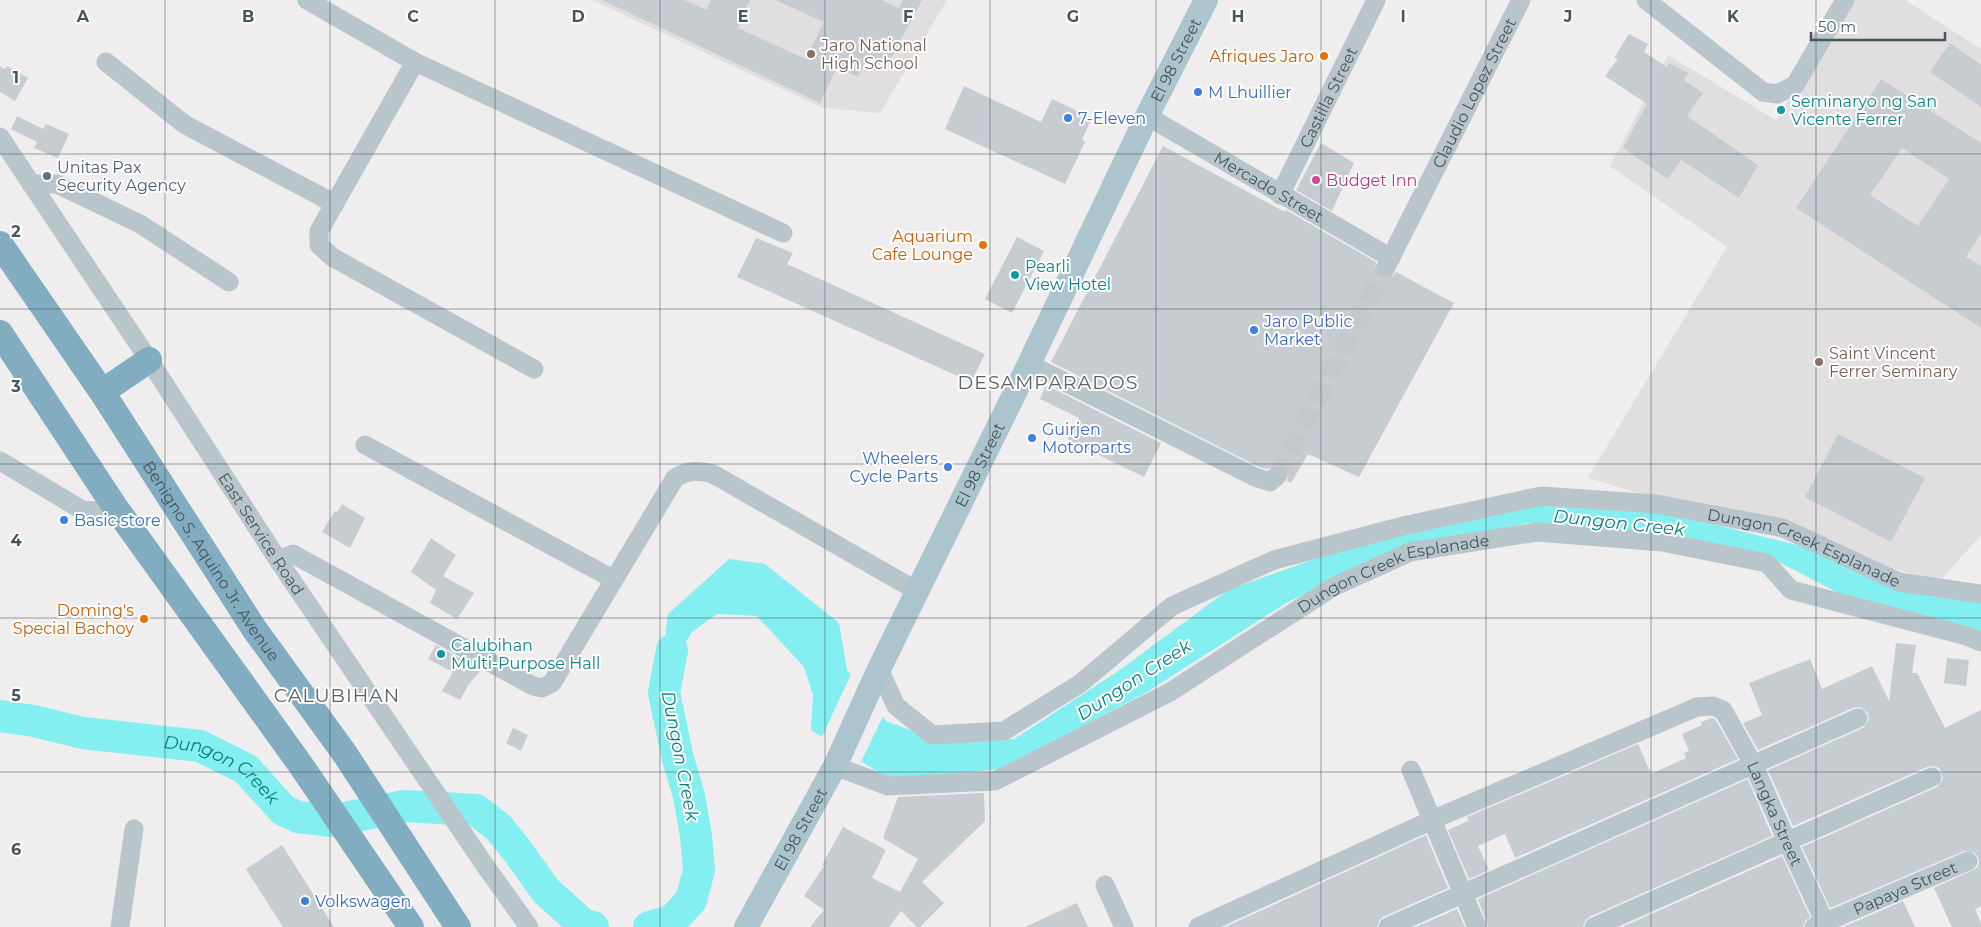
<svg xmlns="http://www.w3.org/2000/svg" width="1981" height="927" viewBox="0 0 1981 927" font-family="Montserrat,sans-serif">
<style>
.education{fill:#e1dee0}
.water{fill:#84eff0}
.pier{fill:#f0edee}
.lines{fill:none;stroke-linecap:round;stroke-linejoin:round}
.river{stroke:#84eff0;stroke-width:32}
.building{fill:#c7ccd1;fill-rule:evenodd}
.minor-tunnel{stroke:#c5c7ca;stroke-width:19;stroke-dasharray:19 9;stroke-linecap:butt}
.minor{stroke:#b8c6cc;stroke-width:19}
.major{stroke:#acc4ce;stroke-width:24}
.highway{stroke:#82acbf;stroke-width:26}
.grid{fill:none;stroke:#45565c;stroke-width:1;stroke-opacity:0.55}
.education-dot{fill:#8d6e63;stroke:#fff;stroke-width:2}
.food-dot{fill:#e8710a;stroke:#fff;stroke-width:2}
.shop-dot{fill:#3f7fe0;stroke:#fff;stroke-width:2}
.culture-dot{fill:#0f9aa8;stroke:#fff;stroke-width:2}
.service-dot{fill:#5c6f8a;stroke:#fff;stroke-width:2}
.hotel-dot{fill:#d1479c;stroke:#fff;stroke-width:2}
.labels{text-anchor:middle;dominant-baseline:central;stroke-width:4;stroke-linejoin:round;paint-order:stroke}
.education-label{font-size:16px;fill:#785e54;stroke:#fff;text-anchor:start}
.food-label{font-size:16px;fill:#c56008;stroke:#fff;text-anchor:end}
.street-label{font-size:16px;fill:#45565c;stroke:#fff}
.shop-label{font-size:16px;fill:#366cbe;stroke:#fff;text-anchor:start}
.culture-label{font-size:16px;fill:#0d838f;stroke:#fff;text-anchor:start}
.service-label{font-size:16px;fill:#4e5e75;stroke:#fff;text-anchor:start}
.hotel-label{font-size:16px;fill:#b23c85;stroke:#fff;text-anchor:start}
.water-label{font-size:18px;font-style:italic;fill:#097e80;stroke:#fff}
.quarter-label{font-size:19px;letter-spacing:1px;fill:#5a6063;stroke:#fff}
.grid-label{font-size:16px;text-anchor:middle;font-weight:bold;fill:#45565c;stroke:#fff;stroke-width:4;stroke-linejoin:round;paint-order:stroke}
</style>
<rect width="100%" height="100%" fill="#f0edee"/>
<path class="education" d="M 592,0 L 947,0 L 880,113 L 823,108 Z
M 1851,0 L 1905,0 L 1981,49 L 1981,535 L 1939,582 L 1588,478 L 1727,247 L 1610,166 L 1668,55 L 1776,120 Z"/>
<path class="water" d="M 1543,502 L 1655,510 L 1809,548 L 1981,602 L 1981,634 L 1854,601 L 1771,558 L 1665,537 L 1528,523 L 1400,548 L 1286,603 L 1147,692 L 1001,769 L 891,780 L 811,730 L 813,695 L 804,667 L 757,616 L 717,614 L 692,632 L 674,660 L 664,693 L 664,646 L 668,614 L 729,559 L 765,564 L 839,623 L 847,670 L 886,721 L 933,739 L 1014,739 L 1117,672 L 1228,590 L 1337,551 Z"/>
<path class="pier" d="M 852,672 L 884,714 L 860,764 L 821,739 Z"/>
<g class="lines">
<g class="river">
<path id="s1" d="M 0,716 L 34,721 L 83,733 L 200,746 L 246,769 L 283,810 L 298,817 L 331,821 L 404,806 L 476,810 L 498,827 L 516,849 L 546,891 L 584,925 L 593,927"/>
<path d="M 649,927 L 673,920 L 691,900 L 699,870 L 696,836 L 689,796 L 678,759 L 664,693 L 672,650"/>
</g>
</g>
<path class="building" d="M 602,0 L 684,0 L 707,10 L 711,0 L 750,0 L 738,28 L 806,59 L 824,22 L 775,0 L 882,0 L 899,8 L 903,0 L 922,0 L 886,68 L 868,57 L 858,77 L 837,67 L 820,103 Z
M 1629,34 L 1648,44 L 1644,52 L 1667,67 L 1669,63 L 1688,73 L 1684,80 L 1703,93 L 1687,116 L 1758,165 L 1739,198 L 1681,160 L 1668,179 L 1623,148 L 1647,104 L 1605,76 L 1618,59 L 1614,58 Z
M 1950,43 L 1981,65 L 1981,107 L 1930,72 Z
M 0,66 L 5,69 L 7,66 L 28,78 L 15,101 L 0,92 Z
M 1881,79 L 1981,143 L 1981,233 L 1966,257 L 1981,266 L 1981,328 L 1796,208 ZM 1902,148 L 1949,179 L 1918,226 L 1870,195 Z
M 964,86 L 1041,122 L 1052,99 L 1092,118 L 1082,140 L 1085,142 L 1065,184 L 945,129 Z
M 17,116 L 43,129 L 46,124 L 69,134 L 58,158 L 34,148 L 37,142 L 11,129 Z
M 1321,143 L 1354,163 L 1332,211 L 1296,190 Z
M 1163,146 L 1285,212 L 1286,210 L 1376,262 L 1375,268 L 1381,277 L 1387,278 L 1393,276 L 1396,272 L 1454,303 L 1359,477 L 1308,454 L 1291,483 L 1287,481 L 1288,473 L 1281,466 L 1274,465 L 1268,469 L 1259,467 L 1051,362 Z
M 1017,237 L 1044,251 L 1012,313 L 985,299 Z
M 756,238 L 793,253 L 787,264 L 985,354 L 971,382 L 737,277 Z
M 1046,385 L 1161,443 L 1144,477 L 1068,440 L 1079,418 L 1040,399 Z
M 1838,434 L 1925,478 L 1891,542 L 1805,497 Z
M 342,504 L 365,518 L 350,548 L 322,532 L 335,511 L 337,512 Z
M 431,538 L 456,555 L 443,576 L 474,593 L 457,619 L 430,603 L 436,590 L 411,572 Z
M 1896,643 L 1916,645 L 1912,673 L 1917,673 L 1945,728 L 1981,710 L 1981,906 L 1975,909 L 1981,923 L 1981,927 L 1952,927 L 1934,888 L 1977,868 L 1979,863 L 1978,857 L 1974,852 L 1964,851 L 1830,908 L 1802,847 L 1937,787 L 1943,779 L 1942,773 L 1939,768 L 1934,766 L 1927,767 L 1793,826 L 1768,770 L 1863,728 L 1869,720 L 1868,713 L 1860,707 L 1853,708 L 1758,750 L 1743,723 L 1762,715 L 1749,683 L 1810,659 L 1822,689 L 1872,666 L 1889,701 Z
M 436,645 L 481,670 L 469,684 L 460,700 L 442,691 L 453,672 L 428,659 Z
M 1947,658 L 1969,660 L 1966,686 L 1944,683 Z
M 1712,718 L 1715,719 L 1738,759 L 1515,858 L 1505,834 L 1478,846 L 1489,870 L 1469,879 L 1448,830 L 1468,821 L 1467,817 L 1638,744 L 1651,774 L 1686,758 L 1684,753 L 1689,751 L 1682,734 L 1702,725 L 1701,722 Z
M 513,728 L 528,735 L 521,751 L 506,743 Z
M 1748,779 L 1772,836 L 1589,917 L 1585,921 L 1583,927 L 1488,927 L 1478,899 Z
M 984,793 L 985,821 L 922,882 L 944,903 L 920,927 L 917,927 L 901,911 L 889,927 L 810,927 L 824,910 L 804,896 L 824,866 L 822,865 L 843,827 L 886,850 L 872,878 L 900,892 L 918,859 L 883,838 L 898,797 Z
M 1426,835 L 1448,888 L 1383,917 L 1379,921 L 1377,927 L 1225,927 Z
M 282,845 L 334,927 L 283,927 L 246,869 Z
M 1782,856 L 1810,917 L 1805,921 L 1803,927 L 1622,927 Z
M 1903,901 L 1915,927 L 1843,927 Z
M 1077,903 L 1088,927 L 1025,927 Z
M 1457,909 L 1465,927 L 1416,927 Z"/>
<g class="lines">
<path class="minor-tunnel" d="M 1277,476 L 1386,267"/>
<g class="minor">
<path d="M 307,0 L 415,62 L 783,233"/>
<path d="M 1646,0 L 1763,92 L 1777,94 L 1795,85 L 1845,0"/>
<path d="M 106,62 L 184,124 L 335,204"/>
<path d="M 415,62 L 319,231 L 319,245 L 332,257 L 534,369"/>
<path id="s2" d="M 1147,116 L 1391,258"/>
<path id="s3" d="M 0,137 L 149,360 L 280,563 L 484,864 L 529,927"/>
<path d="M 31,184 L 57,184 L 140,224 L 229,282"/>
<path id="s4" d="M 1280,195 L 1376,0"/>
<path id="s5" d="M 1386,267 L 1521,0"/>
<path d="M 1029,364 L 1255,477 L 1270,482 L 1277,476"/>
<path d="M 365,445 L 613,579"/>
<path d="M 0,461 L 82,510 L 96,511 L 115,507"/>
<path d="M 280,563 L 284,558 L 293,554 L 533,686 L 542,688 L 552,683 L 675,478 C 688,470 698,470 713,474 L 917,591"/>
<path id="s6" d="M 879,669 L 896,706 L 932,735 L 1004,731 L 1081,683 L 1172,606 L 1274,560 L 1403,526 L 1541,496 L 1656,504 L 1783,528 L 1899,582 L 1981,594"/>
<path id="s7" d="M 835,766 L 888,786 L 995,781 L 1170,692 L 1333,587 L 1410,552 L 1537,532 L 1662,542 L 1767,563 L 1791,590 L 1967,636 L 1981,642"/>
<path d="M 1411,770 L 1477,927"/>
<path d="M 1105,885 L 1124,927"/>
<path d="M 120,927 L 134,829"/>
<path id="s8" d="M 1198,927 L 1432,820 L 1697,707 L 1713,706 L 1723,710 L 1753,764 L 1787,841 L 1827,927"/>
<path d="M 1388,927 L 1858,718"/>
<path d="M 1594,927 L 1932,777"/>
<path id="s9" d="M 1814,927 L 1968,861"/>
</g>
<path class="major" id="s10" d="M 746,927 L 835,766 L 879,669 L 1029,364 L 1147,116 L 1206,0"/>
<g class="highway">
<path id="s11" d="M 0,244 L 102,392 L 255,630 L 345,754 L 458,927"/>
<path d="M 0,333 L 115,507 L 300,764 L 411,927"/>
<path d="M 102,392 L 149,360"/>
</g>
</g>
<path class="grid" d="M 165,0 L 165,927M 330,0 L 330,927M 495,0 L 495,927M 660,0 L 660,927M 825,0 L 825,927M 990,0 L 990,927M 1156,0 L 1156,927M 1321,0 L 1321,927M 1486,0 L 1486,927M 1651,0 L 1651,927M 1816,0 L 1816,927M 0,154 L 1981,154M 0,309 L 1981,309M 0,464 L 1981,464M 0,618 L 1981,618M 0,772 L 1981,772"/>
<g class="education-dot">
<circle cx="811" cy="54" r="5"/>
<circle cx="1819" cy="362" r="5"/>
</g>
<g class="food-dot">
<circle cx="1324" cy="56" r="5"/>
<circle cx="983" cy="245" r="5"/>
<circle cx="144" cy="619" r="5"/>
</g>
<g class="shop-dot">
<circle cx="1198" cy="92" r="5"/>
<circle cx="1068" cy="118" r="5"/>
<circle cx="1254" cy="330" r="5"/>
<circle cx="1032" cy="438" r="5"/>
<circle cx="948" cy="467" r="5"/>
<circle cx="64" cy="520" r="5"/>
<circle cx="305" cy="901" r="5"/>
</g>
<g class="culture-dot">
<circle cx="1781" cy="110" r="5"/>
<circle cx="1015" cy="275" r="5"/>
<circle cx="441" cy="654" r="5"/>
</g>
<circle class="service-dot" cx="47" cy="176" r="5"/>
<circle class="hotel-dot" cx="1316" cy="180" r="5"/>
<g class="labels">
<g class="education-label">
<text x="821" y="45">Jaro National<tspan x="821" dy="18">High School</tspan></text>
<text x="1829" y="353">Saint Vincent<tspan x="1829" dy="18">Ferrer Seminary</tspan></text>
</g>
<g class="food-label">
<text x="1314" y="56">Afriques Jaro</text>
<text x="973" y="236">Aquarium<tspan x="973" dy="18">Cafe Lounge</tspan></text>
<text x="134" y="610">Doming's<tspan x="134" dy="18">Special Bachoy</tspan></text>
</g>
<g class="street-label">
<text stroke="none"><textPath href="#s10" startOffset="968">El 98 Street</textPath></text>
<text stroke="none"><textPath href="#s5" startOffset="195">Claudio Lopez Street</textPath></text>
<text stroke="none"><textPath href="#s4" startOffset="109">Castilla Street</textPath></text>
<text stroke="none"><textPath href="#s2" startOffset="141">Mercado Street</textPath></text>
<text stroke="none"><textPath href="#s10" startOffset="518">El 98 Street</textPath></text>
<text stroke="none"><textPath href="#s3" startOffset="475">East Service Road</textPath></text>
<text stroke="none"><textPath href="#s6" startOffset="1026">Dungon Creek Esplanade</textPath></text>
<text stroke="none"><textPath href="#s11" startOffset="381">Benigno S. Aquino Jr. Avenue</textPath></text>
<text stroke="none"><textPath href="#s7" startOffset="616">Dungon Creek Esplanade</textPath></text>
<text stroke="none"><textPath href="#s8" startOffset="688">Langka Street</textPath></text>
<text stroke="none"><textPath href="#s10" startOffset="112">El 98 Street</textPath></text>
<text stroke="none"><textPath href="#s9" startOffset="99">Papaya Street</textPath></text>
</g>
<g class="shop-label">
<text x="1208" y="92">M Lhuillier</text>
<text x="1078" y="118">7-Eleven</text>
<text x="1264" y="321">Jaro Public<tspan x="1264" dy="18">Market</tspan></text>
<text x="1042" y="429">Guirjen<tspan x="1042" dy="18">Motorparts</tspan></text>
<text x="938" y="458" text-anchor="end">Wheelers<tspan x="938" dy="18">Cycle Parts</tspan></text>
<text x="74" y="520">Basic store</text>
<text x="315" y="901">Volkswagen</text>
</g>
<g class="culture-label">
<text x="1791" y="101">Seminaryo ng San<tspan x="1791" dy="18">Vicente Ferrer</tspan></text>
<text x="1025" y="266">Pearli<tspan x="1025" dy="18">View Hotel</tspan></text>
<text x="451" y="645">Calubihan<tspan x="451" dy="18">Multi-Purpose Hall</tspan></text>
</g>
<g class="service-label">
<text x="57" y="167">Unitas Pax<tspan x="57" dy="18">Security Agency</tspan></text>
</g>
<g class="hotel-label">
<text x="1326" y="180">Budget Inn</text>
</g>
<g class="water-label">
<text transform="translate(1619 523) rotate(6)">Dungon Creek</text>
<text transform="translate(1134 680) rotate(-33)">Dungon Creek</text>
<text transform="translate(680 756) rotate(79)">Dungon Creek</text>
<text stroke="none"><textPath href="#s1" startOffset="232">Dungon Creek</textPath></text>
</g>
<g class="quarter-label">
<text x="1048" y="382">DESAMPARADOS</text>
<text x="337" y="695">CALUBIHAN</text>
</g>
</g>
<g class="grid-label">
<text x="83" y="22">A</text>
<text x="248" y="22">B</text>
<text x="413" y="22">C</text>
<text x="578" y="22">D</text>
<text x="743" y="22">E</text>
<text x="908" y="22">F</text>
<text x="1073" y="22">G</text>
<text x="1238" y="22">H</text>
<text x="1403" y="22">I</text>
<text x="1568" y="22">J</text>
<text x="1733" y="22">K</text>
<text x="16" y="83">1</text>
<text x="16" y="237">2</text>
<text x="16" y="392">3</text>
<text x="16" y="546">4</text>
<text x="16" y="701">5</text>
<text x="16" y="855">6</text>
</g>
<path d="M1811 32v8h134v-8" fill="none" stroke="#45565c" stroke-width="2.5"/>
<text x="1818" y="32" font-size="15" fill="#45565c" stroke="#ffffff" stroke-width="4" paint-order="stroke">50 m</text>
</svg>
